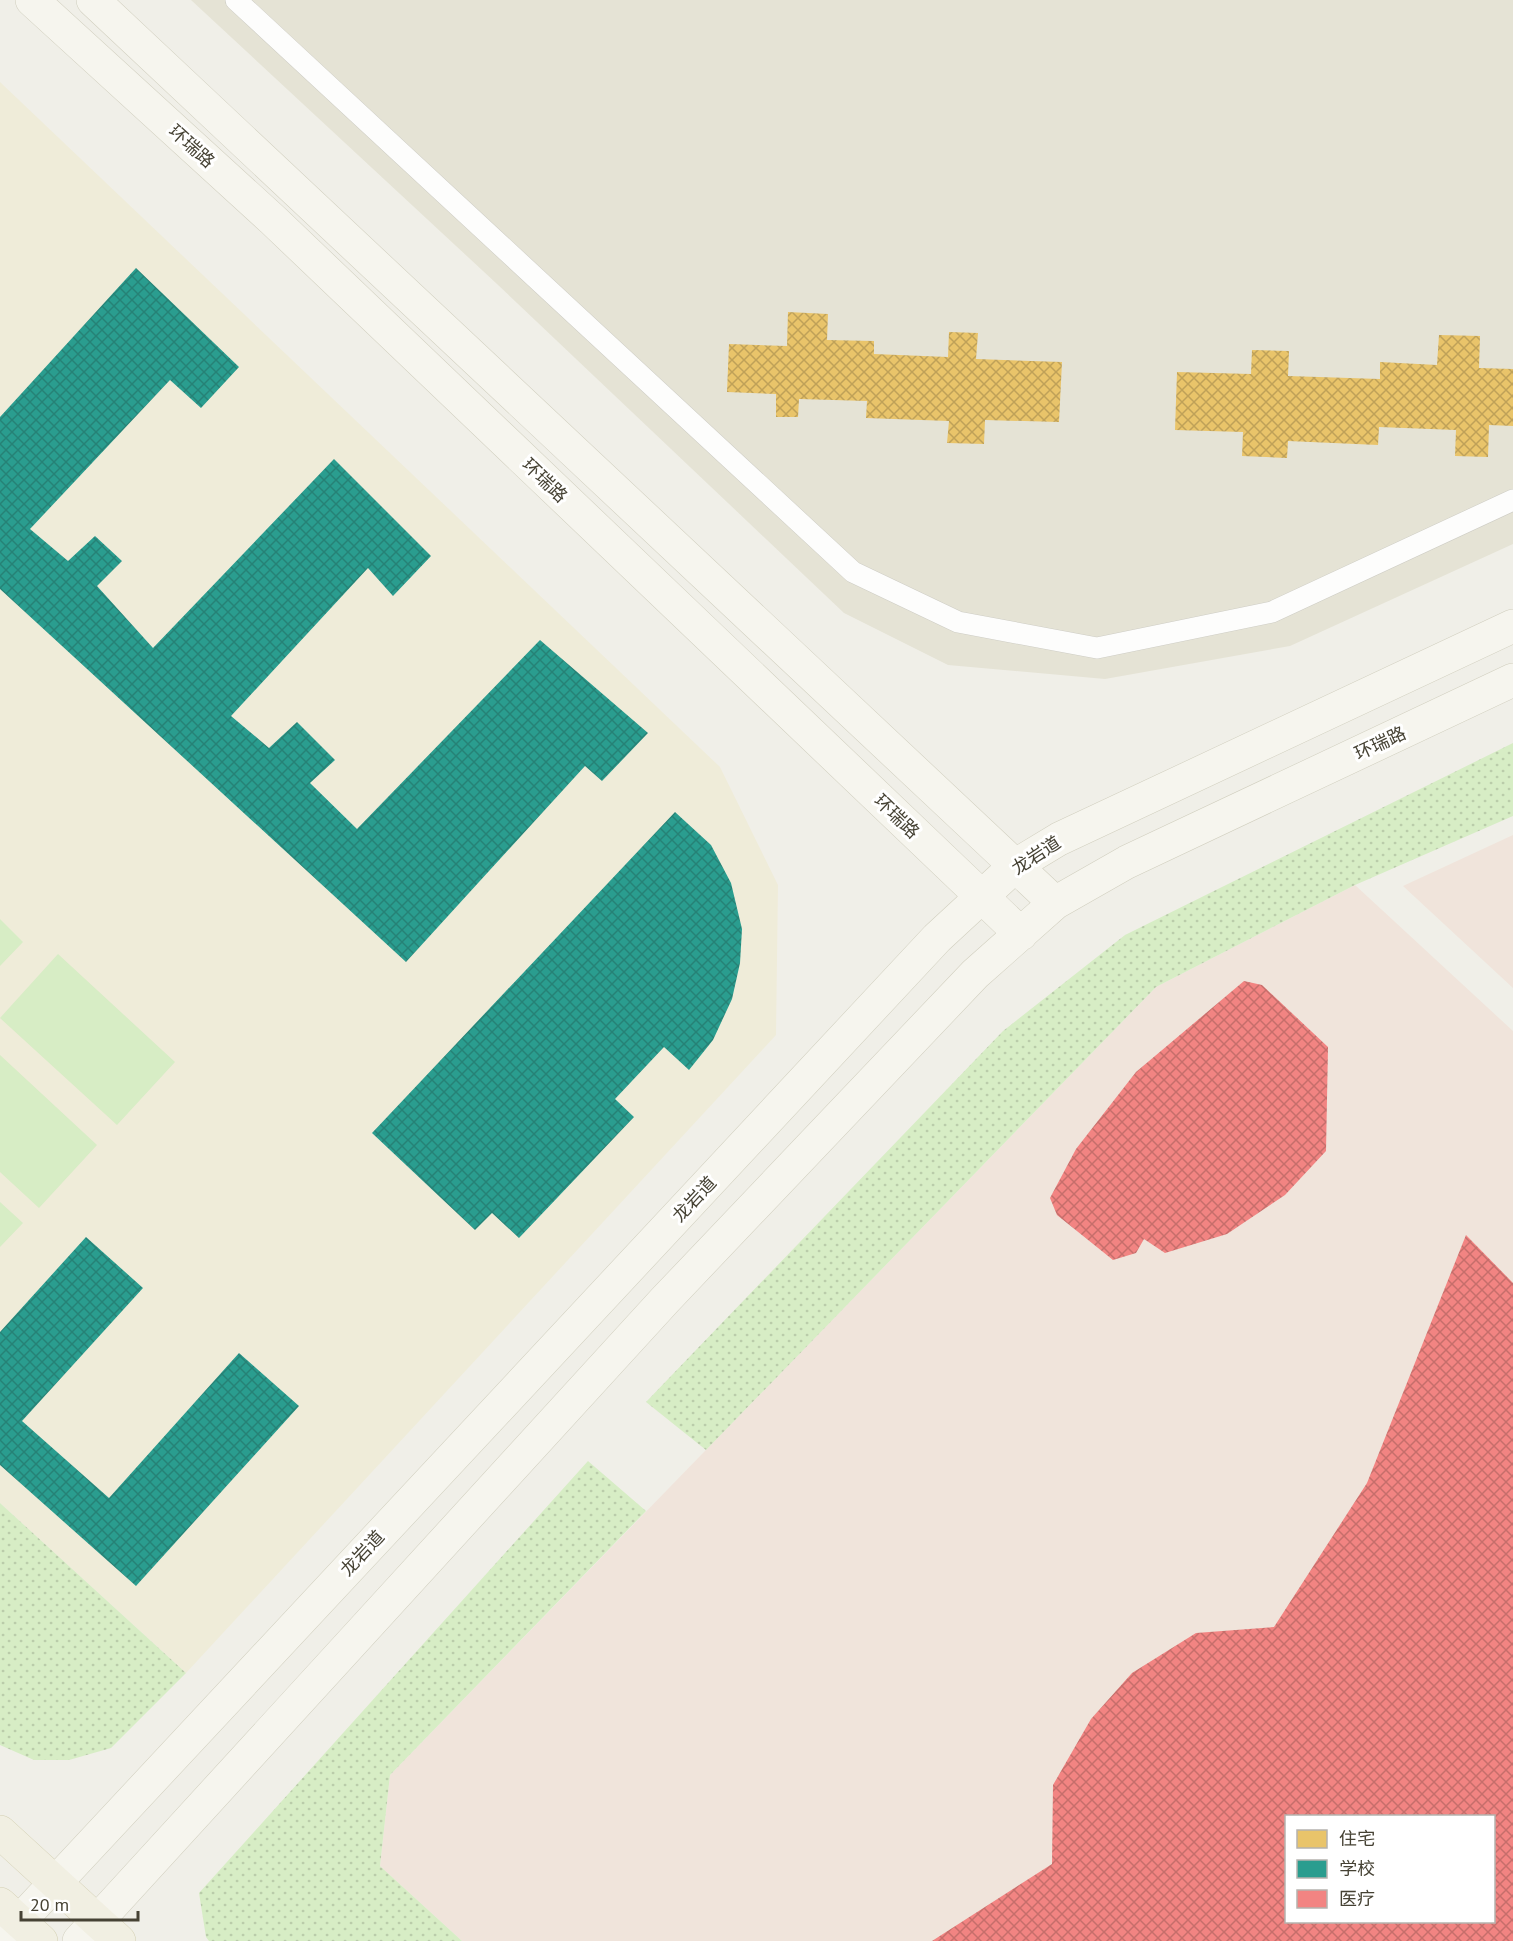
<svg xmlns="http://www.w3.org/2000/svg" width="1513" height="1941" viewBox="0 0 1513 1941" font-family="'PT Sans','Noto Sans SC',sans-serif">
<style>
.residential{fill:#e5e3d5}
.education{fill:#efecd9}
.medical{fill:#f0e4db;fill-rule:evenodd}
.grass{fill:url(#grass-dots)}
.garden{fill:#d7edc5}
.homes{fill:url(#homes-cross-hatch)}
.schools{fill:url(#schools-cross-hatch)}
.health{fill:url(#health-cross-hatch);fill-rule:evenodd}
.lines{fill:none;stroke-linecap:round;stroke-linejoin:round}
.lane-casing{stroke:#cecdc5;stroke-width:22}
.secondary-casing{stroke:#d0cebe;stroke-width:34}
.primary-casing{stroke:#d4d0b4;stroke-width:34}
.lane{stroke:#fdfdfc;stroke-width:21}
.secondary{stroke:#f6f5ee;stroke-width:33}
.primary{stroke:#f1efe2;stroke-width:33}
.labels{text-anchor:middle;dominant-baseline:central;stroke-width:6;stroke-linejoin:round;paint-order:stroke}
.street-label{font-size:18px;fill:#464234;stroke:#fff}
</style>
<defs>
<pattern id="grass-dots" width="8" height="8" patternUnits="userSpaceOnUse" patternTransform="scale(1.5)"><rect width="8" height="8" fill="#d7edc5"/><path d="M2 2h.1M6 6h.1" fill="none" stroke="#baccaa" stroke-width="1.8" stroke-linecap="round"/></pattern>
<pattern id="homes-cross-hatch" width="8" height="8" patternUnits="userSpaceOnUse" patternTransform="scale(1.5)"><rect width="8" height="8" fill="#e9c46a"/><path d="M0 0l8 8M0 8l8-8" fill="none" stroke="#bfa158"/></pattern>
<pattern id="schools-cross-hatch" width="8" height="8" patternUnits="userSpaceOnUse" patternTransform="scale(1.5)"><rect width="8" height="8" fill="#2a9d8f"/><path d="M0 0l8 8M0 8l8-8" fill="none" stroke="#268276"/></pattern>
<pattern id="health-cross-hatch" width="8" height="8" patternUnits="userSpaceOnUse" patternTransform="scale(1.5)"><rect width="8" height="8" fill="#f28482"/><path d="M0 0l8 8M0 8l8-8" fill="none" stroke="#c66e6b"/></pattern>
</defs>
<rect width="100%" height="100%" fill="#f0efe8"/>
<path class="residential" d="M 191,0 L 1513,0 L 1513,544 L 1290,646 L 1105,679 L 948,665 L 844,613 L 497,284 Z"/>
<path class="education" d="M 0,82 L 720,767 L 778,885 L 776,1035 L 186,1673 L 0,1503 Z"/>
<path class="medical" d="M 1513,835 L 1513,988 L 1403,886 Z
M 1355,885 L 1513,1031 L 1513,1941 L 462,1941 L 380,1866 L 390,1775 L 1156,987 ZM 1286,1816 L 1494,1816 L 1494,1922 L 1286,1922 Z"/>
<path class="grass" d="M 1513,743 L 1513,816 L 1355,885 L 1156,987 L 706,1450 L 646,1402 L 1003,1031 L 1125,935 Z
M 588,1461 L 646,1511 L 390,1775 L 380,1866 L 462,1941 L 209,1941 L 206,1937 L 199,1893 Z
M 0,1503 L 186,1673 L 111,1748 L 69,1760 L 34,1760 L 0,1745 Z"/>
<path class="garden" d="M 0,919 L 23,942 L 0,966 Z
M 58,954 L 175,1062 L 117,1125 L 0,1018 Z
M 0,1055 L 97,1145 L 39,1208 L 0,1172 Z
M 0,1202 L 23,1223 L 0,1247 Z"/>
<path class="homes" d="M 788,312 L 828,314 L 827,340 L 874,341 L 874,354 L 948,357 L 949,332 L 978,333 L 976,359 L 1062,362 L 1059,422 L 985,420 L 984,444 L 947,443 L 949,421 L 866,418 L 867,401 L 799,399 L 798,417 L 776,417 L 776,394 L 727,392 L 729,344 L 787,346 Z
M 1439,335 L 1480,336 L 1479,368 L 1513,369 L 1513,426 L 1489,425 L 1488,457 L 1455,456 L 1456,430 L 1379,427 L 1378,445 L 1288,441 L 1287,458 L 1242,456 L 1243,432 L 1175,430 L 1177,372 L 1251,374 L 1252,350 L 1289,351 L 1288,376 L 1380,379 L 1380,362 L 1437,365 Z"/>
<path class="schools" d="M 136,268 L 239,367 L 201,408 L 170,380 L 30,529 L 68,561 L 95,536 L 122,561 L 97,586 L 153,648 L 334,459 L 431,556 L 393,596 L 368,568 L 231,716 L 269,748 L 297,722 L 335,760 L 310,783 L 357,829 L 540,640 L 648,733 L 602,781 L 585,766 L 406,962 L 0,589 L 0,417 Z
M 675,812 L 711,845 L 731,883 L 742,929 L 740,963 L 732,999 L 713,1040 L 689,1070 L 664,1047 L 615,1099 L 634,1117 L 519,1238 L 492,1213 L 475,1230 L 372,1133 Z
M 86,1237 L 143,1288 L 22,1421 L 109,1498 L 239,1353 L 299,1406 L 136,1586 L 0,1465 L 0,1332 Z"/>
<path class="health" d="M 1244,981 L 1262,985 L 1328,1047 L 1326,1151 L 1285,1195 L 1227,1234 L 1165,1253 L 1144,1239 L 1136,1253 L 1113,1260 L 1057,1215 L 1050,1198 L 1076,1149 L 1136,1072 Z
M 1466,1235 L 1513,1283 L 1513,1941 L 932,1941 L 1052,1864 L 1053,1785 L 1091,1719 L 1132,1673 L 1196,1633 L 1274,1627 L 1367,1483 ZM 1286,1816 L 1494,1816 L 1494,1922 L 1286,1922 Z"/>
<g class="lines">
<g class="lane-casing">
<path id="lane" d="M 236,0 L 853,572 L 958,622 L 1097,648 L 1272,612 L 1513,500"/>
</g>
<g class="secondary-casing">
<path id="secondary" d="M 32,0 L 273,220 L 1021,934
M 93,0 L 1055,903
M 1,1941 L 937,938 L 1016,865 L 1059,839 L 1513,626
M 79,1941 L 665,1300 L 975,974 L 1055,903 L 1127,862 L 1513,680"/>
</g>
<g class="primary-casing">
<path id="primary" d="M 0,1832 L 119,1941
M 0,1904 L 41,1941"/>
</g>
<use href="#lane" class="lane"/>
<use href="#secondary" class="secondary"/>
<use href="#primary" class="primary"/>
</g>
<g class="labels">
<g class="street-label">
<text transform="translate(192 146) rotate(42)">环瑞路</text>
<text transform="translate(545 480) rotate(44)">环瑞路</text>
<text transform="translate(1380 743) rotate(-25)">环瑞路</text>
<text transform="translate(897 816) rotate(44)">环瑞路</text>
<text transform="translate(1036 855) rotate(-33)">龙岩道</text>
<text transform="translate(694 1199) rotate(-47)">龙岩道</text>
<text transform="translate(362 1553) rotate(-47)">龙岩道</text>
</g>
</g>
<rect x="1285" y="1815" width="210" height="108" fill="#ffffff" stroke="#b5b3ae" stroke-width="1.5"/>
<rect x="1297" y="1830" width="30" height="18" fill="#e9c46a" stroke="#b5b3ae" stroke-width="1.5"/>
<text x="1339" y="1845" font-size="18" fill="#464234">住宅</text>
<rect x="1297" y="1860" width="30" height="18" fill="#2a9d8f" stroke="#b5b3ae" stroke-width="1.5"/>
<text x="1339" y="1875" font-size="18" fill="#464234">学校</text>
<rect x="1297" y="1890" width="30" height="18" fill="#f28482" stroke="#b5b3ae" stroke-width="1.5"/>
<text x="1339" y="1905" font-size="18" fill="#464234">医疗</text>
<path d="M21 1911v9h117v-9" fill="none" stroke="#464234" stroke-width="3"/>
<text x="30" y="1911" font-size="18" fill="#464234" stroke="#ffffff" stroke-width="4.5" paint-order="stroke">20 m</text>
</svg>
